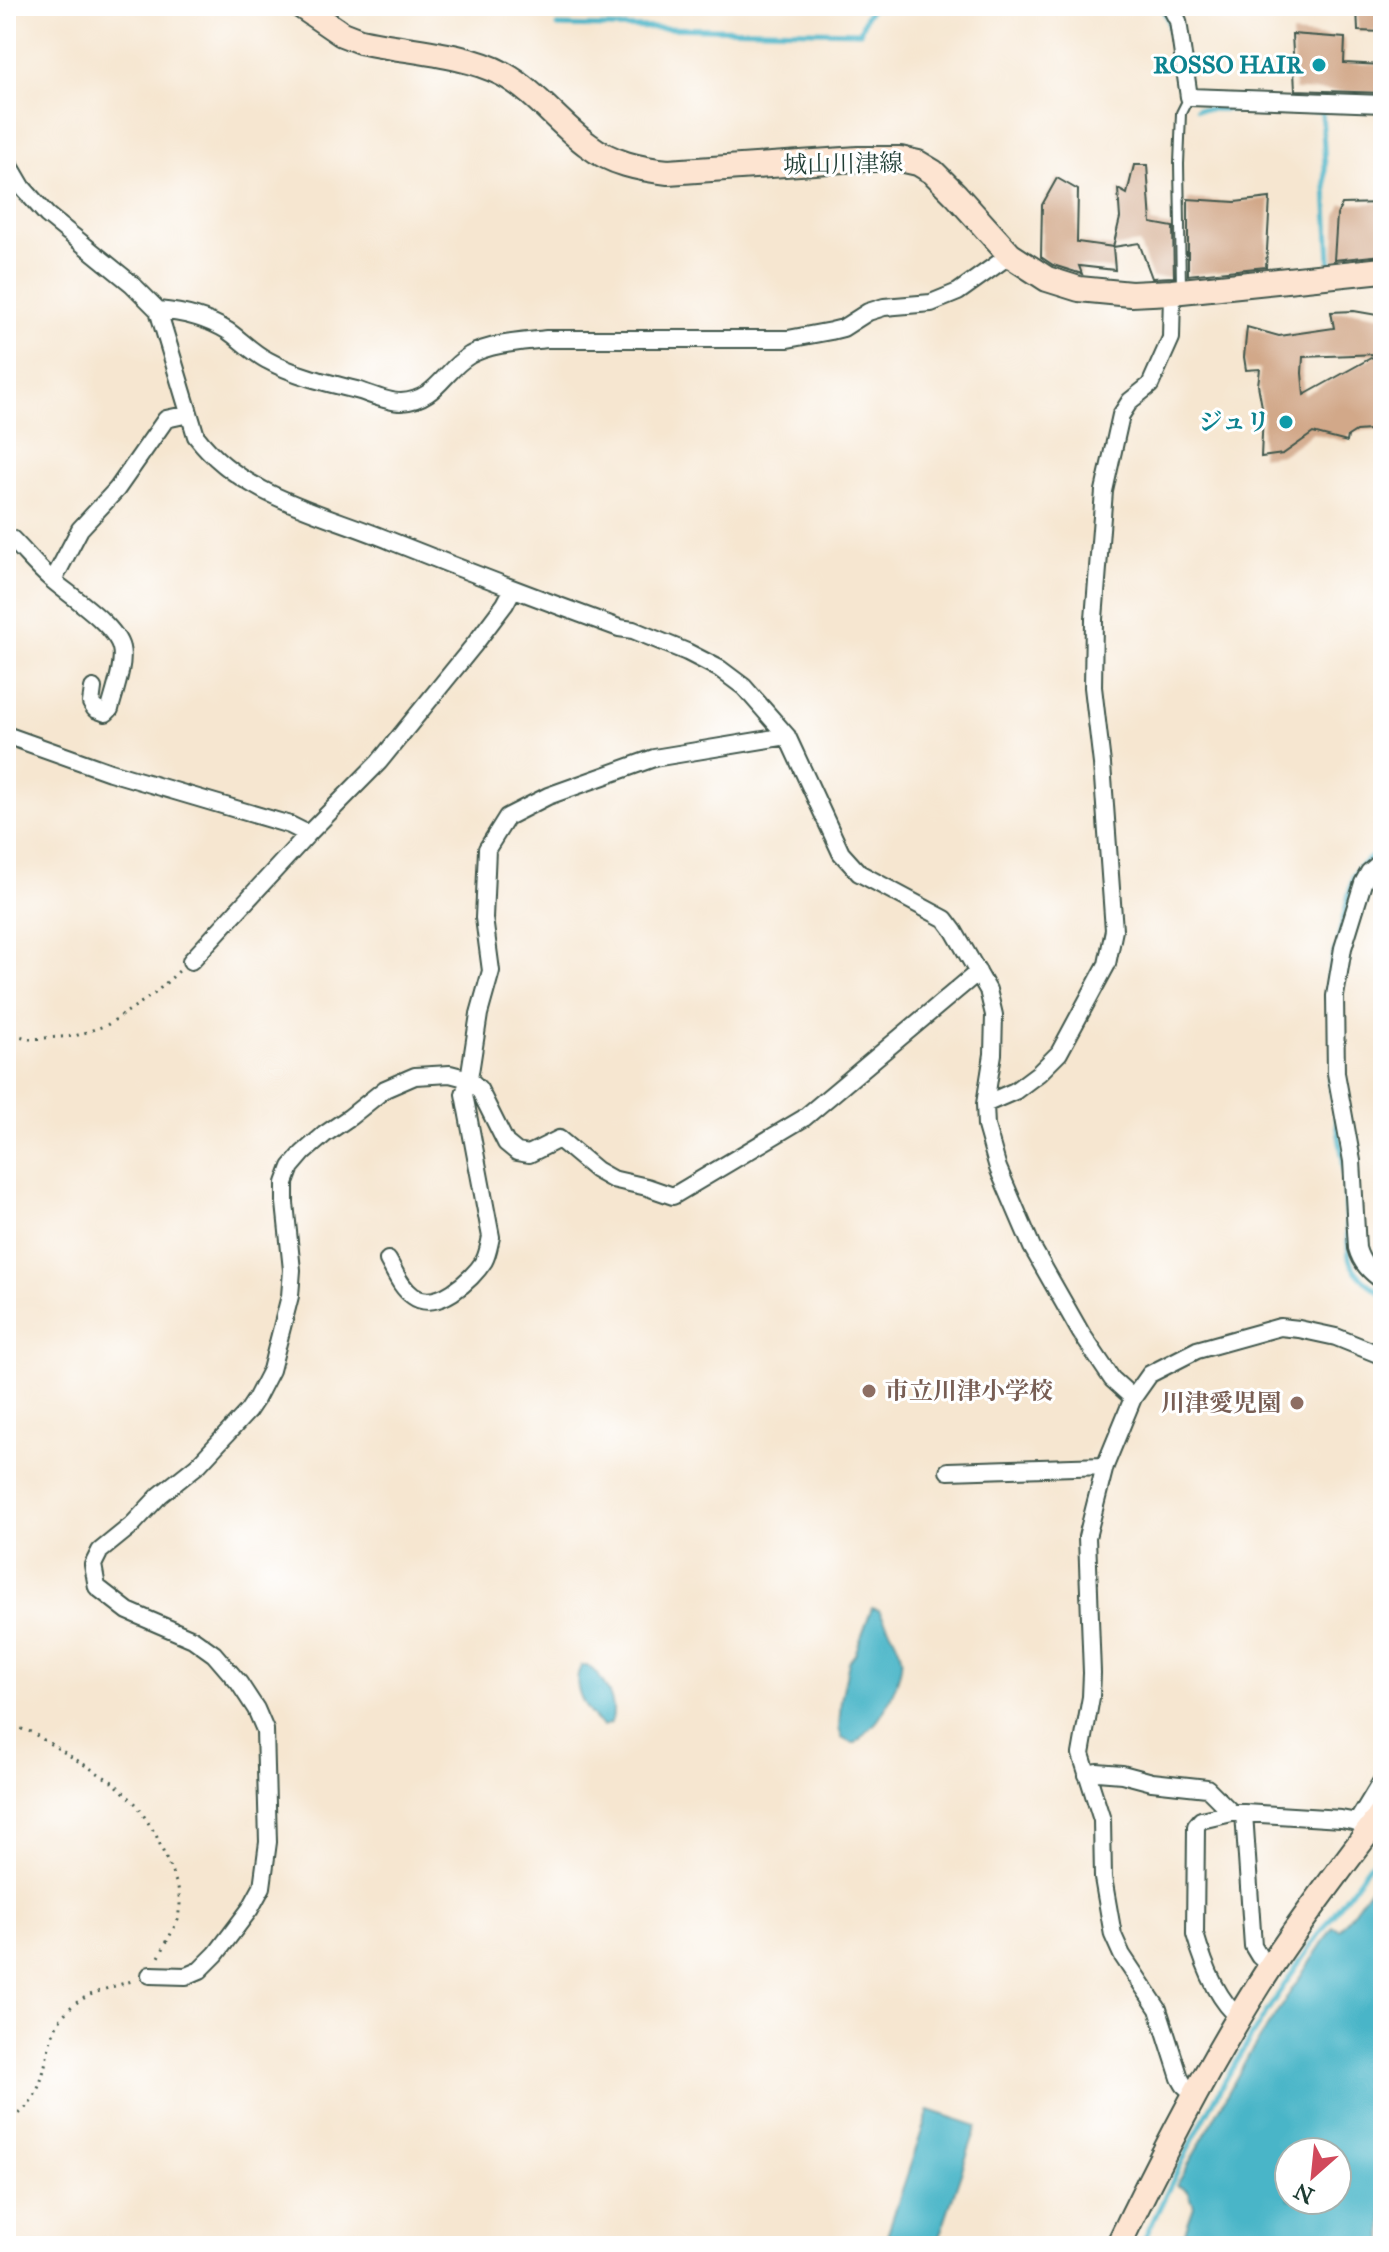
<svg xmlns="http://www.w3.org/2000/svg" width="1389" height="2252" viewBox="0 0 1389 2252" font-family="'IM FELL Great Primer','Noto Serif JP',serif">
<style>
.water{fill:#4ab5c8;stroke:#34797e;stroke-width:2;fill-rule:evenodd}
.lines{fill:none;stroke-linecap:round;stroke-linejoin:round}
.stream{stroke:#4ab5c8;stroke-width:5}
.building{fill:#d2a889;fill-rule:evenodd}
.lane-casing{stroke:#3f564b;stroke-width:12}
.street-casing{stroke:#3f564b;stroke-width:20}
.secondary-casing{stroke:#3f564b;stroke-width:28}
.path{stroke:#3f564b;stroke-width:3;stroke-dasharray:2 6;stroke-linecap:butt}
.lane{stroke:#fff;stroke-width:8}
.street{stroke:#fff;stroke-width:16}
.secondary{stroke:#fde4d1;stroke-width:24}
.culture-dot{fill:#0f9aa8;stroke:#fff;stroke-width:3}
.education-dot{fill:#8d6e63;stroke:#fff;stroke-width:3}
.labels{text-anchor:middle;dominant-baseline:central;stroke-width:6;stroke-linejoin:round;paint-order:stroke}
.culture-label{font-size:24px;font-weight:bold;fill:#0d838f;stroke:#fff;text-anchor:end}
.street-label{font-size:24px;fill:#1f3d34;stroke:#fff}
.education-label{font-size:24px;font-weight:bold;fill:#785e54;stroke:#fff;text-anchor:start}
</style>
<rect width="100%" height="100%" fill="#fff"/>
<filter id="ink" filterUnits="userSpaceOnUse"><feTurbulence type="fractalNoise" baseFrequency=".0125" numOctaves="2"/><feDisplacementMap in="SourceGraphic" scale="16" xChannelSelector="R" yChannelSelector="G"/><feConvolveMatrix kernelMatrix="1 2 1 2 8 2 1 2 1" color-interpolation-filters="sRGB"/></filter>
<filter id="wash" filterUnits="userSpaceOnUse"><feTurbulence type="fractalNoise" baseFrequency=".006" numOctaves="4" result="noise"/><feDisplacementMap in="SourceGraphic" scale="32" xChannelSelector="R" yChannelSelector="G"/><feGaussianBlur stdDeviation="1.8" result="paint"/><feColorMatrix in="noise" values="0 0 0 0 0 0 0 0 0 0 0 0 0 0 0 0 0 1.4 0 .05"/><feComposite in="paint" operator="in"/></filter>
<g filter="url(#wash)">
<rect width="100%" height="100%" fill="#f6e6d0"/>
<path class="water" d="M 872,1608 L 879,1610 C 886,1625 898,1639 901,1656 C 904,1671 888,1707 878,1720 C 872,1728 863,1735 856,1743 L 851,1743 L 842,1738 L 839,1728 L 841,1700 L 849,1662 L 855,1654 Z
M 582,1665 L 587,1665 C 603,1677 620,1705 610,1724 L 603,1726 C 586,1714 569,1684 582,1665 Z
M 1383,1870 L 1383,2246 L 1180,2246 L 1194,2206 L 1188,2191 L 1177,2185 L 1249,2055 L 1333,1927 L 1340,1930 ZM 1289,2152 L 1337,2152 L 1337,2200 L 1289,2200 Z
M 929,2110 L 977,2126 L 936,2246 L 909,2246 L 886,2238 Z"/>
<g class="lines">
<path class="stream" d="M 1161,6 L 1168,20 L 1177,83
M 557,26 L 860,32 L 866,16 L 874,6
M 1197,109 L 1322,111 L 1330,261 L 1333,265
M 1383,458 L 1383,502
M 1338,940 L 1353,877 L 1358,868 L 1383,848
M 1327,998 L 1329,974 L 1335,949
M 1330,1080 L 1343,1160 L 1349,1258 C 1354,1275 1369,1284 1383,1295
M 1141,2246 C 1172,2182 1202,2118 1239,2057 C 1282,1984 1332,1915 1383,1847"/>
</g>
<g id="blocks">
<path class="building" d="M 1357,7 L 1383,11 L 1383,32 L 1358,31 Z
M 1292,34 L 1345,38 L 1344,63 L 1383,65 L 1383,93 L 1295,90 Z
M 1134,165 L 1147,165 L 1151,223 L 1173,227 L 1174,277 L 1152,278 L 1139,243 L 1113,247 L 1120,218 L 1118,189 L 1127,194 Z
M 1057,178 L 1078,190 L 1077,242 L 1113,247 L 1115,270 L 1079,266 L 1082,274 L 1053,265 L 1041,257 L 1042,205 Z
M 1270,198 L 1266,267 L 1188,275 L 1188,199 L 1235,202 Z
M 1383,203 L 1383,255 L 1334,260 L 1337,215 L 1342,204 Z
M 1354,311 L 1383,316 L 1383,429 L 1356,431 L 1348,436 L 1347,442 L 1313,433 L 1283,454 L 1261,457 L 1263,412 L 1258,385 L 1260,369 L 1246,370 L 1244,357 L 1247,327 L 1279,336 L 1334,328 L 1331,312 ZM 1378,354 L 1304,395 L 1302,373 L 1303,357 Z"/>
</g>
</g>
<g filter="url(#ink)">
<use href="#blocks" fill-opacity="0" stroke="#3f564b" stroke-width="2"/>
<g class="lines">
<g class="lane-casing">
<path id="lane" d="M 1181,286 L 1179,164 L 1181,113 L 1189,97"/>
</g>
<g class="street-casing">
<path id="street" d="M 1170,6 L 1178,21 L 1189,97 L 1383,104
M 6,159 L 23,188 L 47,215 L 132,284 L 158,310 L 196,436 C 242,497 324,513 391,541 C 466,571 542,600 619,628 L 633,630 L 687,652 L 720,669 L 744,687 L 787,736 L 841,853 L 859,873 L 945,919 L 954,931 L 988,990 L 994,1015 L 993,1054 L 985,1104 L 986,1126 L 998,1168 L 1032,1247 L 1081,1333 L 1112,1379 L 1133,1398
M 158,310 C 182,312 207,318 228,331 C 241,340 253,353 267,360 C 296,376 328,383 360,391 C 372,395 388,402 401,402 C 437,400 443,371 470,355 C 492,343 523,342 547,339 L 788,339 L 831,331 L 843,328 L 868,312 L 884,307 L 931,303 L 958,292 L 1010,255
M 6,542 L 12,539 C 25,552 37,567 51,579 C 69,595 116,625 121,648 C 125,664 114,693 110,709 L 106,713 L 95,709 L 91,703 L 93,688
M 51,579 L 57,573 L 80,529 L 117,489 L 166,419 L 189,414
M 6,735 L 110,772 L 290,825 L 308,834
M 1383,860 L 1369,872 L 1363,883 L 1343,948 L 1335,996 L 1336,1073 L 1352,1161 L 1357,1248 C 1361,1263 1370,1272 1383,1281
M 191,961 L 308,834 L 379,762 L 474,645 L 505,604 L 513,589
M 985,1104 L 1015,1091 L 1039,1073 L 1059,1053 L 1107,964 L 1114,930 L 1102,764 L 1093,687 L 1094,619 L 1104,491 L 1121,415 L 1130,401 L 1150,385 L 1171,338 L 1172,292
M 388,1260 C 395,1272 401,1288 413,1296 C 436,1313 472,1280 484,1261 C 488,1254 489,1245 491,1237 L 464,1094 L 469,1079 L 479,1014 L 491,971 L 484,918 L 487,849 L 507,817 L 548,796 L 654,758 L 787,736
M 948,1471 L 1105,1466
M 1087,1775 L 1097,1772 L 1122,1774 L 1152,1782 L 1207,1788 L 1232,1813 L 1244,1813 L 1253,1946 L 1259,1956 L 1271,1967
M 1232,1813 L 1201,1820 L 1196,1826 L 1195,1934 C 1203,1962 1216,1999 1239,2017
M 1244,1813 L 1341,1819 L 1357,1822
M 1364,1828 L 1357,1822 L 1383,1779
M 150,1975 L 186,1976 L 200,1970 L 216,1954 L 250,1909 L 262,1887 L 268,1842 L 265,1730 L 256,1709 L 239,1683 L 214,1654 L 193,1639 L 128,1611 L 97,1587 L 93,1565 L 100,1551 L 132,1525 L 160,1495 L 199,1464 L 248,1411 L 256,1399 L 271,1370 L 290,1296 L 292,1270 L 285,1203 L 285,1183 L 291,1167 L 303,1153 L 325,1134 L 350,1117 L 385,1089 L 415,1076 L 450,1074 L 469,1079 L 479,1089 L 506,1143 L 517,1152 L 529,1154 L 559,1139 L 596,1170 L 612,1179 L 647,1187 L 673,1196 L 804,1118 L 978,972
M 1195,2095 L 1184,2085 L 1180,2078 L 1158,2009 L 1122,1955 L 1113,1935 L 1103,1878 L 1102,1820 L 1081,1754 L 1091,1697 L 1092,1673 L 1087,1537 L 1105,1466 L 1133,1398 L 1150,1374 L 1197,1350 L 1280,1327 L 1299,1329 L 1336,1337 L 1383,1356"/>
</g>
<g class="secondary-casing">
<path id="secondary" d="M 301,6 L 342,34 L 360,41 C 405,51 464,53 503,74 C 536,92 558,123 588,145 C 611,163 640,169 668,172 L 858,159 L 900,159 L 918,163 L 933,172 L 956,195 L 1010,255 L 1047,279 L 1079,289 L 1131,294 L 1172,292 L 1383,270
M 1118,2246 C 1164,2150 1213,2055 1271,1966 C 1306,1913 1345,1863 1383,1812"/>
</g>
<path class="path" d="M 6,1032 L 30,1039 L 75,1036 L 107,1025 L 154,994 L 179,971
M 6,1724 L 31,1732 L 114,1783 L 137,1805 L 156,1835 L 178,1887 L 180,1904 L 178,1920 L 159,1957
M 6,2123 C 59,2092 35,2045 67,2011 C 83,1993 113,1987 135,1980"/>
<use href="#lane" class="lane"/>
<use href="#street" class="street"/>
<use href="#secondary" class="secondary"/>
</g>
</g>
<g class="culture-dot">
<circle cx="1319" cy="65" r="8"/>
<circle cx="1286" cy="422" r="8"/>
</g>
<g class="education-dot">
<circle cx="869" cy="1391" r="8"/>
<circle cx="1297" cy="1403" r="8"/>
</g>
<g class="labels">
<g class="culture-label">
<text x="1303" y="65">ROSSO HAIR</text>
<text x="1270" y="422">ジュリ</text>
</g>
<g class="street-label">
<text transform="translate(843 164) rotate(-1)">城山川津線</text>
</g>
<g class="education-label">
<text x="885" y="1391">市立川津小学校</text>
<text x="1281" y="1403" text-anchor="end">川津愛児園</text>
</g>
</g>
<rect width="1389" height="2252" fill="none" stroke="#fff" stroke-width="32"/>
<g transform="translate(1313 2176) rotate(207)"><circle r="38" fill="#ffffff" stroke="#a5b1ae" stroke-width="2"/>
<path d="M0-6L14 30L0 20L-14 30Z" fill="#d1495b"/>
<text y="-12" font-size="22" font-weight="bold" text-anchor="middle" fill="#1f3d34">N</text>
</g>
</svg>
